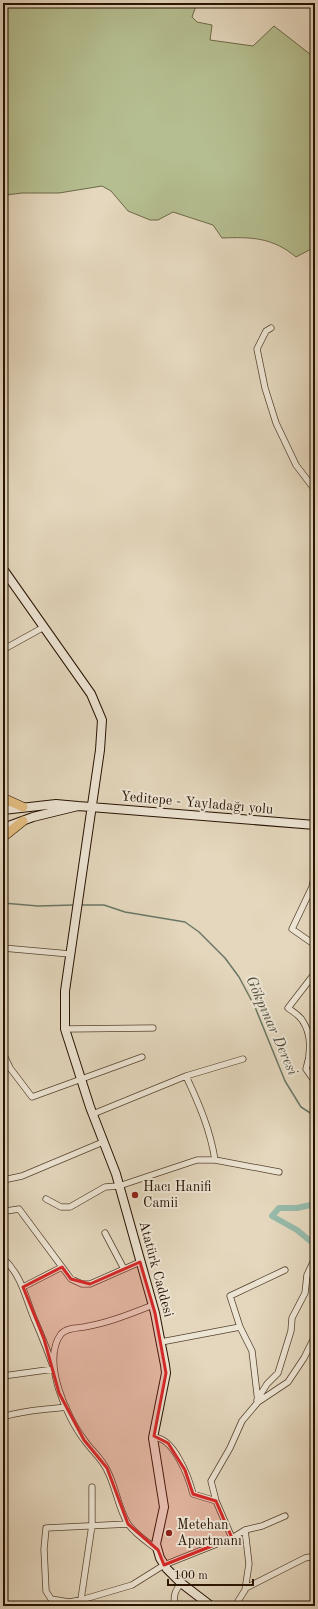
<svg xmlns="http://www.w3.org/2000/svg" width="318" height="1609" viewBox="0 0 318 1609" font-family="'Old Standard TT',serif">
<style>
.green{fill:#b5be90;stroke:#6e6848}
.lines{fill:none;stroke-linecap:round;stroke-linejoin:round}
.stream{stroke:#6a7766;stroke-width:1.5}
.canal{stroke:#97baaa;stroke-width:6}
.minor-casing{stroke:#564330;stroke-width:7}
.secondary-casing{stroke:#271201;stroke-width:10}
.trunk-casing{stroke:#271201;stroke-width:10}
.minor{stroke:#ede5d4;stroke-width:5.5}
.secondary{stroke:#ede5d4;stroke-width:8}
.trunk{stroke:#e2bc7e;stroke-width:9}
.marked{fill:#d62828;fill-opacity:0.2;stroke:#d62828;stroke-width:3;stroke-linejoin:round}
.poi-dot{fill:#8f2418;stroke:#ede5d4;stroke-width:1.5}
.labels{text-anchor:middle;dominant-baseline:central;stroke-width:4;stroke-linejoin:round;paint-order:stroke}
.street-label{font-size:14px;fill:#271201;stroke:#ede5d4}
.poi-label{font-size:14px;fill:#271201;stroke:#ede5d4;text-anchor:start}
.water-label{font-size:15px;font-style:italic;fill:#4e4d3c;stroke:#ede5d4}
</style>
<rect width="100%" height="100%" fill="#e4d7bd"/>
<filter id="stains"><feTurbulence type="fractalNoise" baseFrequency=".005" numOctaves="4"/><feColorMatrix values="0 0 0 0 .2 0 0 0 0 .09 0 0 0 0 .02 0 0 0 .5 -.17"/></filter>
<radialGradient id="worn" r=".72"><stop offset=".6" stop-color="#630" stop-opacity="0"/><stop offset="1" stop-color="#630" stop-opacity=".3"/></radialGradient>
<path class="green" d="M 3,3 L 197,3 L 192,17 L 197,22 L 212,25 L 210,40 L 253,46 L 274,26 L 315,58 L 315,247 L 296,257 C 272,237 251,237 222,238 L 213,225 L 173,212 L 158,220 L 150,220 L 128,211 L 111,191 L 102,186 L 59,193 L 22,193 L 6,195 L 3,193 Z"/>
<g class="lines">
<path class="stream" d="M 3,903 L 38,906 L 74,905
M 80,905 L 104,905 L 125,912 L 185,922 L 199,932 L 225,958 L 239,977 L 255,1007 L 285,1081 L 301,1107 L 315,1116"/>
<path class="canal" d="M 315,1204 L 297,1208 L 279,1208 L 272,1216 L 297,1230 L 315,1245"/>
<g class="minor-casing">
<path id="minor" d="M 271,328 L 266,331 L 257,349 L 265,388 L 276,423 L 296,465 L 315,490
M 6,648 L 44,627
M 315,874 L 312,887 L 292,929 L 315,945
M 3,948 L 70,954
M 315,973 L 288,1008 C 292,1011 299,1015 302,1020 C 312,1034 311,1054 306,1069 L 315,1082
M 65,1029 L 153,1028
M 3,1053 L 10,1068 L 32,1097 L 142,1057
M 186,1076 C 199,1104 210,1129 215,1160
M 93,1114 L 186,1076 L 243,1059
M 3,1178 L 8,1179 L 22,1176 L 103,1142
M 46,1199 L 61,1207 L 70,1207 L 105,1187 L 119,1186 L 197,1160 L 215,1160 L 279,1172
M 3,1215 L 6,1211 L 19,1209 L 71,1279 L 82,1284 L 90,1284 L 140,1262
M 105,1233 L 124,1269
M 3,1258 C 23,1277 25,1298 36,1323 C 43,1339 48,1352 54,1369 L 3,1376
M 23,1287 L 62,1267
M 153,1305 C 130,1314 108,1323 84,1327 C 76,1328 66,1328 61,1334 C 41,1361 67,1418 85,1441 C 92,1451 102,1459 107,1470 C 116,1487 118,1508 128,1524 C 136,1535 147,1542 158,1550
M 161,1342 L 240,1327
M 257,1400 L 267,1384 L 278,1373 L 291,1331 L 292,1318 L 305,1293 L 307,1275 L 315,1258
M 258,1402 L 252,1351 L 240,1327 L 230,1296 L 285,1270
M 3,1417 C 24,1410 44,1410 66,1407
M 153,1438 C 173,1435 189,1478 193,1494 L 216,1501
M 128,1524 L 46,1528 L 44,1549 L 46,1591 L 51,1599 L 69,1602 L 81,1600 L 132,1585 L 164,1565 L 232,1538 L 216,1501 L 211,1481 L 230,1448 L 242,1421 L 258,1402 L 288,1382 L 304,1358 L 315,1336
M 245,1530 L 262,1526 L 285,1516
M 232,1538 L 245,1530 L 249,1564 L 245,1590 L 235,1606
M 246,1588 L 305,1558 L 315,1556
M 80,1606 L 92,1525 L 92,1487
M 175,1606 C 173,1596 175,1591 181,1583"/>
</g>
<g class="secondary-casing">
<path id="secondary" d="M 3,569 L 91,694 L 102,720 L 100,750 L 65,991 L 65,1029 L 90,1107 L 116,1174 L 155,1313 L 165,1365 L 166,1373 L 153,1438 L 164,1507 L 156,1544 L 160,1558 L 167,1569 L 181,1583 L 211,1606
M 78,806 L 315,825
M 3,810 L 56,804 L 78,806 L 33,817 L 3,828"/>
</g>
<g class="trunk-casing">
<path id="trunk" d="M 3,798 L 23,807
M 3,837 L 23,821"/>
</g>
<use href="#minor" class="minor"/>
<use href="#secondary" class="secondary"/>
<use href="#trunk" class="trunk"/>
</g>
<path class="marked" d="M 140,1262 L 155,1313 L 166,1373 L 154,1436 L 168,1443 L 185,1470 L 193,1494 L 216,1501 L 232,1538 L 164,1565 L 158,1550 L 128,1524 L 107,1468 L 84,1440 L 59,1393 L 44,1339 L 23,1287 L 62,1267 L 71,1279 L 90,1284 Z"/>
<g class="poi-dot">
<circle cx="135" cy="1195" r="4"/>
<circle cx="169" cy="1533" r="4"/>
</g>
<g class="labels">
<g class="street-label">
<text transform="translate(197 803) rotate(5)">Yeditepe - Yayladağı yolu</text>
<text transform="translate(156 1269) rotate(75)">Atatürk Caddesi</text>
</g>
<g class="poi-label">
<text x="143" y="1187">Hacı Hanifi<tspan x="143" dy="16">Camii</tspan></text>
<text x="177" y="1525">Metehan<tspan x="177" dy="16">Apartmanı</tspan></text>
</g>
<g class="water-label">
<text transform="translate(271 1026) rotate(66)">Gökpınar Deresi</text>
</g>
</g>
<rect width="318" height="1609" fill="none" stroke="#e4d7bd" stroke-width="16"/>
<rect x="4" y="4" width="310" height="1601" fill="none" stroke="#271201" stroke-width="2"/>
<rect x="8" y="8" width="302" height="1593" fill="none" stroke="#271201"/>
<path d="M168 1579v6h85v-6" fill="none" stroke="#271201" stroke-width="2"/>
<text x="174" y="1579" font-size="12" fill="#271201" stroke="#ede5d4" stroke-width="3" paint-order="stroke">100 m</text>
<rect width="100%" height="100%" filter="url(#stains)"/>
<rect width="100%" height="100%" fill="url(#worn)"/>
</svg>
